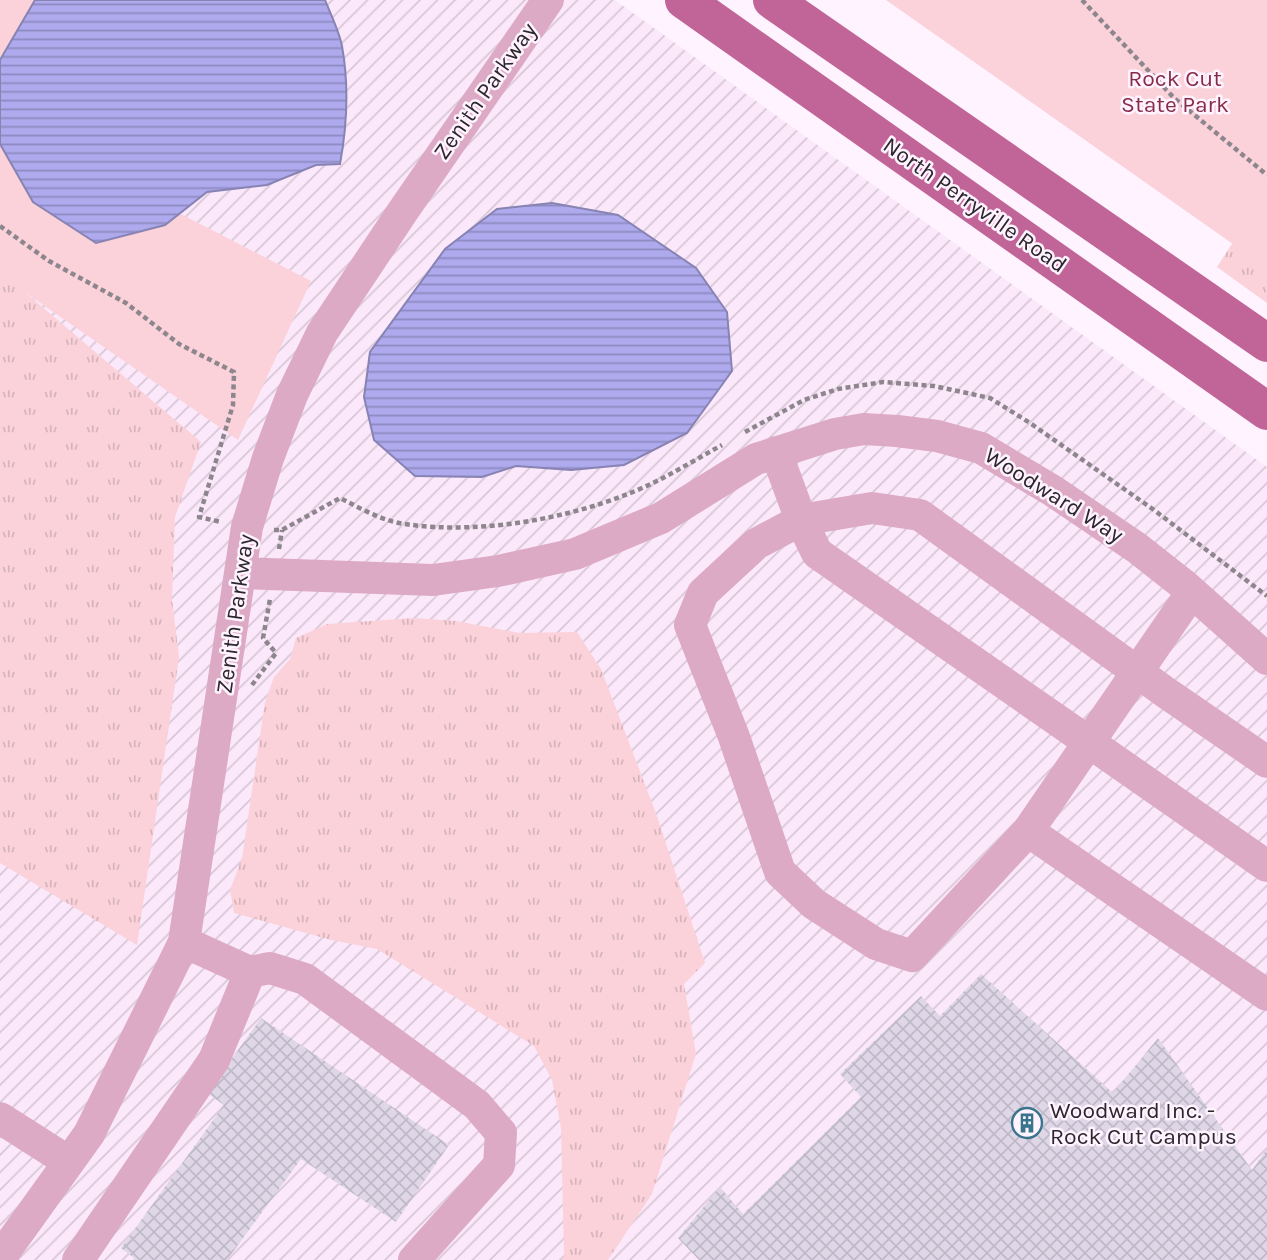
<svg xmlns="http://www.w3.org/2000/svg" width="1267" height="1260" viewBox="0 0 1267 1260" font-family="Karla,sans-serif">
<style>
.industrial{fill:url(#industrial-furrows)}
.grass{fill:url(#grass-tufts)}
.park{fill:#fbd2d9}
.water{fill:url(#water-rules);stroke:#8783b3;stroke-width:2}
.building{fill:url(#building-cross-hatch)}
.lines{fill:none;stroke-linecap:round;stroke-linejoin:round}
.path{stroke:#8d868d;stroke-width:4.5;stroke-dasharray:5 3.5;stroke-linecap:butt}
.minor{stroke:#ddaac5;stroke-width:32}
.major{stroke:#c16599;stroke-width:38}
.labels{text-anchor:middle;dominant-baseline:central;stroke-width:5;stroke-linejoin:round;paint-order:stroke}
.park-label{font-size:23px;fill:#872c47;stroke:#fef3fe}
.street-label{font-size:23px;fill:#2c272c;stroke:#fef3fe}
.poi-label{font-size:23px;fill:#2c272c;stroke:#fef3fe;text-anchor:start}
</style>
<defs>
<pattern id="industrial-furrows" width="10" height="10" patternUnits="userSpaceOnUse" patternTransform="scale(1.75)"><rect width="10" height="10" fill="#fce8fb"/><path d="M-1 1l2-2M0 10L10 0M9 11l2-2" fill="none" stroke="#d8c7d7"/></pattern>
<pattern id="grass-tufts" width="24" height="20" patternUnits="userSpaceOnUse" patternTransform="scale(1.75)"><rect width="24" height="20" fill="#fbd2d9"/><path d="M3 7l-1-3M5 7V3M7 7l1-3M15 17l-1-3M17 17v-4M19 17l1-3" fill="none" stroke="#d7b4ba"/></pattern>
<pattern id="water-rules" width="6" height="5" patternUnits="userSpaceOnUse" patternTransform="scale(1.75)"><rect width="6" height="5" fill="#aeaaed"/><path d="M0 2.5h6" fill="none" stroke="#8e8ac0"/></pattern>
<pattern id="building-cross-hatch" width="8" height="8" patternUnits="userSpaceOnUse" patternTransform="scale(1.75)"><rect width="8" height="8" fill="#dfd7e8"/><path d="M0 0l8 8M0 8l8-8" fill="none" stroke="#c0b9c7"/></pattern>
</defs>
<rect width="100%" height="100%" fill="#fef3fe"/>
<path class="industrial" d="M 41,0 L 615,0 L 1267,467 L 1267,1260 L 0,1260 L 0,65 Z"/>
<path class="grass" d="M 1267,190 L 1267,303 L 1217,267 Z
M 0,271 L 201,442 L 175,517 L 172,599 L 179,657 L 137,945 L 0,863 Z
M 414,618 L 456,621 L 520,633 L 577,632 L 601,669 L 657,816 L 705,963 L 684,984 L 696,1054 L 652,1194 L 608,1260 L 562,1260 L 564,1256 L 561,1128 L 552,1080 L 534,1046 L 377,949 L 331,940 L 234,913 L 230,890 L 242,858 L 265,702 L 274,677 L 290,659 L 296,638 L 327,624 Z"/>
<path class="park" d="M 0,0 L 41,0 L 0,64 Z
M 886,0 L 1267,0 L 1267,268 Z
M 0,121 L 311,281 L 238,440 L 0,275 Z"/>
<path class="water" d="M 35,0 L 325,0 C 331,15 339,31 342,46 C 349,85 347,126 340,164 L 316,165 L 267,185 L 207,192 L 165,225 L 96,243 L 33,202 L 0,144 L 0,60 Z
M 552,203 L 618,215 L 696,268 L 727,312 L 732,371 L 687,433 L 624,465 L 571,470 L 516,466 L 482,477 L 415,476 L 374,440 L 364,397 L 370,352 L 445,249 L 497,209 Z"/>
<path class="building" d="M 981,974 L 1113,1093 L 1158,1038 L 1252,1170 L 1267,1149 L 1267,1260 L 699,1260 L 678,1238 L 720,1187 L 743,1214 L 861,1097 L 840,1074 L 921,996 L 940,1016 Z
M 261,1018 L 449,1145 L 396,1222 L 301,1159 L 227,1260 L 133,1260 L 134,1258 L 121,1248 L 224,1105 L 207,1093 Z"/>
<g class="lines">
<path class="path" d="M 1082,0 L 1174,98 L 1267,175
M 0,226 L 49,261 L 126,303 L 179,344 L 234,372 L 233,405 L 199,517 L 221,522
M 745,432 L 804,400 L 838,389 L 883,382 L 934,386 L 990,398 L 1030,423 L 1154,510 L 1267,596
M 274,530 L 282,530 L 340,498 C 360,508 382,521 405,524 C 485,536 589,516 661,479 C 682,468 702,456 722,445
M 279,549 L 282,530
M 252,685 L 276,653 L 263,638 L 270,599"/>
<path class="minor" d="M 776,452 L 801,520 L 756,544 L 703,593 L 690,625 L 734,737 L 780,872 L 814,904 L 876,944 L 912,956 L 1028,831 L 1267,995
M 241,573 L 433,580 L 498,571 L 575,554 L 661,518 L 756,459 L 835,434 L 864,429 L 897,431 L 937,436 L 981,448 L 1053,491 L 1137,548 L 1184,585 L 1267,659
M 1267,762 L 1165,692 L 920,515 L 872,508 L 801,520 L 817,553 L 1267,866
M 1028,831 L 1192,592
M 184,942 L 250,972
M 0,1118 L 69,1162
M 0,1258 L 89,1134 L 184,942 L 247,527 L 268,458 L 292,395 L 322,333 L 403,211 L 548,0
M 78,1260 L 214,1060 L 250,972 L 270,968 L 305,979 L 477,1105 L 501,1133 L 499,1165 L 414,1260"/>
<path class="major" d="M 684,0 L 1267,411
M 772,0 L 1267,343"/>
</g>
<defs>
<g id="building-ring" transform="scale(1.575)"><circle r="9.5" fill="#fef3fe" stroke="#38748b" stroke-width="1.5"/><path d="M-4-6H4V6H1V3H-1V6H-4ZM-2.5-4.3h1.7v1.8h-1.7ZM.8-4.3h1.7v1.8H.8ZM-2.5-1h1.7V.8h-1.7ZM.8-1h1.7V.8H.8Z" fill="#38748b"/></g>
</defs>
<g fill-rule="evenodd">
<use href="#building-ring" x="1027" y="1123"/>
</g>
<g class="labels">
<g class="park-label">
<text x="1175" y="78">Rock Cut<tspan x="1175" dy="26">State Park</tspan></text>
</g>
<g class="street-label">
<text transform="translate(485 91) rotate(-55)">Zenith Parkway</text>
<text transform="translate(975 205) rotate(35)">North Perryville Road</text>
<text transform="translate(1054 495) rotate(32)">Woodward Way</text>
<text transform="translate(235 614) rotate(-82)">Zenith Parkway</text>
</g>
<g class="poi-label">
<text x="1050" y="1110">Woodward Inc. -<tspan x="1050" dy="26">Rock Cut Campus</tspan></text>
</g>
</g>
</svg>
